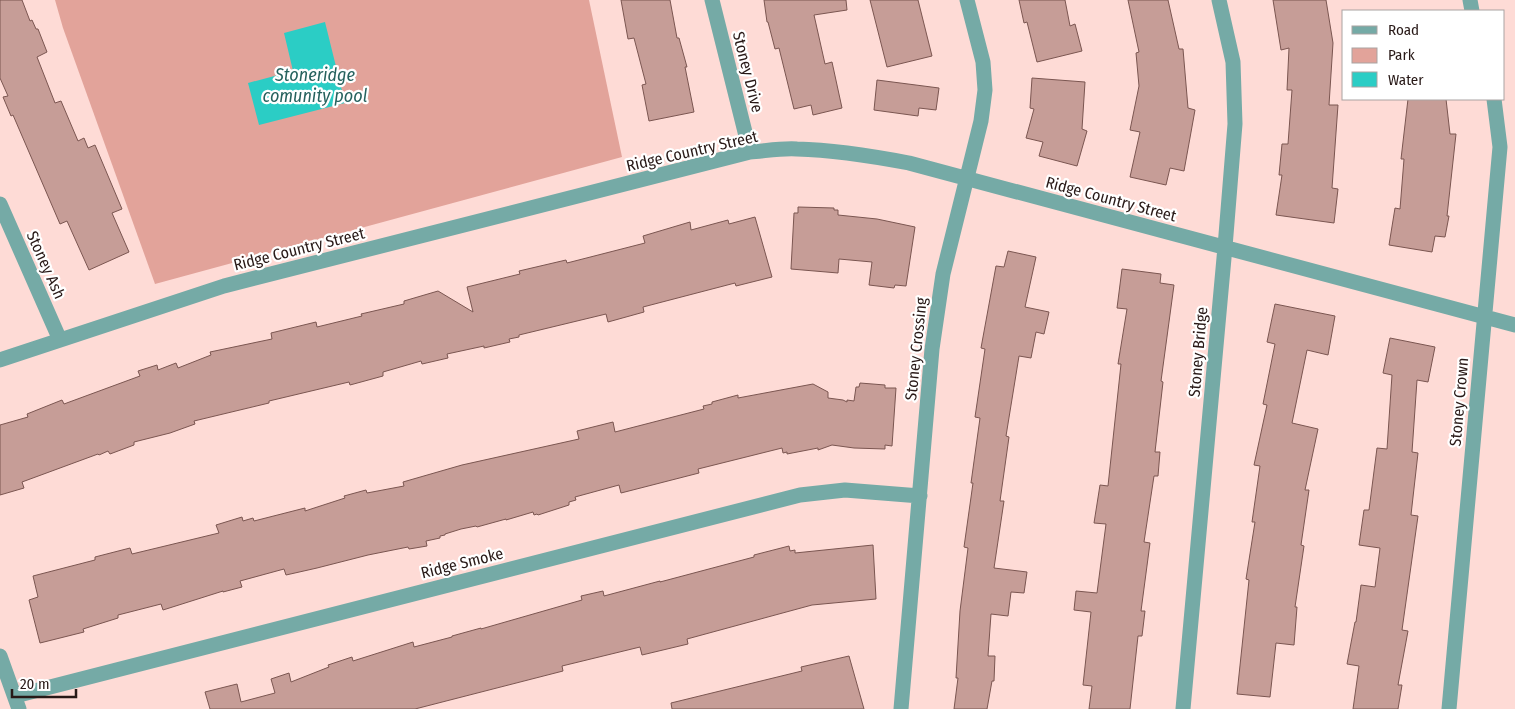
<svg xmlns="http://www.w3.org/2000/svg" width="1515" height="709" viewBox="0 0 1515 709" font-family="'Fira Sans Condensed',sans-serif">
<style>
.green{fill:#e2a39a}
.water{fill:#2bcdc5}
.building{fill:#c69d97;stroke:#7b5651}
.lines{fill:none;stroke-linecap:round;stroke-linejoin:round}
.minor{stroke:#75aaa6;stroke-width:15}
.labels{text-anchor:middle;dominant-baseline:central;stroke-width:4.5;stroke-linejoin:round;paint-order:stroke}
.street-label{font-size:16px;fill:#281917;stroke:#fff}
.water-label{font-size:18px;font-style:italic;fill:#26625e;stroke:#fff}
</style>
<rect width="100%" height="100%" fill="#fedbd6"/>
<path class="green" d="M 55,0 L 589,0 L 622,157 L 155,284 L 63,28 Z"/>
<path class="water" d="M 325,22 L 345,103 L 259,125 L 248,83 L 293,71 L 284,33 Z"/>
<path class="building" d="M 0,0 L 22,0 L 30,21 L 32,20 L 36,29 L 38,29 L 47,52 L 37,57 L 55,103 L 61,101 L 78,141 L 84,138 L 88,148 L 95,145 L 122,209 L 112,213 L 129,252 L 89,270 L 67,221 L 60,224 L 13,115 L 11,116 L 3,97 L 8,96 L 0,78 Z
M 621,0 L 670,0 L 677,38 L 679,38 L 687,67 L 685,67 L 694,112 L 649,121 L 642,85 L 646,84 L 634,38 L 628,39 Z
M 764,0 L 846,0 L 847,10 L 814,15 L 825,64 L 832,62 L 842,108 L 813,115 L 811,105 L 794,109 L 779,48 L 775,49 L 768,22 L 767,22 Z
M 870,0 L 918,0 L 932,56 L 887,67 Z
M 1019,0 L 1065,0 L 1070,26 L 1075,24 L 1082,51 L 1037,62 L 1027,22 L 1024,23 Z
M 1128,0 L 1168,0 L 1179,49 L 1183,49 L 1188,108 L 1195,110 L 1184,171 L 1170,168 L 1166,185 L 1130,177 L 1140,132 L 1130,130 L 1139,86 L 1136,53 L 1139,52 Z
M 1273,0 L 1326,0 L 1333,43 L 1329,105 L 1338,105 L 1332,188 L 1338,189 L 1334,223 L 1276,215 L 1282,175 L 1279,175 L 1282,144 L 1288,144 L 1292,90 L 1287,90 L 1289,48 L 1281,50 Z
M 1032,78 L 1085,82 L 1082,129 L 1087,131 L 1077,166 L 1039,156 L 1043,142 L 1026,138 L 1034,109 L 1030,108 Z
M 877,80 L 939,88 L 936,110 L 919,108 L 918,116 L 874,110 Z
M 1408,99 L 1446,99 L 1450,134 L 1456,134 L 1447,216 L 1449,216 L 1445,237 L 1435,236 L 1432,252 L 1389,245 L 1395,208 L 1400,209 L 1404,159 L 1401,159 Z
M 798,207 L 834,208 L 834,210 L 838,210 L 838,215 L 877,219 L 915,227 L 906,286 L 895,285 L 894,288 L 869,285 L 872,262 L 839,259 L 838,273 L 791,269 L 794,213 L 798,213 Z
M 755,217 L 772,277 L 736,286 L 735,283 L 643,307 L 644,312 L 608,322 L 606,314 L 519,335 L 519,337 L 509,339 L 510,342 L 484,348 L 484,346 L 447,354 L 448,358 L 422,364 L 421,361 L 383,372 L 383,376 L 350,385 L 349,382 L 269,401 L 269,403 L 194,421 L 195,424 L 170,433 L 134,442 L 134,445 L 110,454 L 108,451 L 99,455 L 98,454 L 22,482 L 24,488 L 0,495 L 0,425 L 28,417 L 27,414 L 62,400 L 64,404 L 140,376 L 138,371 L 157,365 L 158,370 L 176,363 L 178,368 L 211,355 L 210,352 L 272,339 L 271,333 L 316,322 L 317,327 L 362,316 L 361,314 L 404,304 L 404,301 L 438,291 L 473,312 L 467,287 L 520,274 L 519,271 L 566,260 L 567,263 L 645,243 L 643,236 L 690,222 L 691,230 L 728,220 L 729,224 Z
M 1008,251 L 1036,257 L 1025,307 L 1049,312 L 1044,334 L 1036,332 L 1031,358 L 1019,356 L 1006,436 L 1009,437 L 1000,501 L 1004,501 L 994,568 L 1027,572 L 1024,593 L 1011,592 L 1008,616 L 991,614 L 988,656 L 995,656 L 994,681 L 992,681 L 987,709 L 954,709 L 958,678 L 956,678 L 960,611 L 968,548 L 964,547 L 973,483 L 971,483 L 980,418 L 975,417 L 985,349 L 981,348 L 996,266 L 1004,267 Z
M 1122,269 L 1161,274 L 1160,283 L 1174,285 L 1161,381 L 1163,382 L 1155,452 L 1160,452 L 1158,476 L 1154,476 L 1144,542 L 1150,543 L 1141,611 L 1145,611 L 1142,636 L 1138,636 L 1130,709 L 1089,709 L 1092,686 L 1083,685 L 1091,612 L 1074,610 L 1076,591 L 1097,593 L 1106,524 L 1094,523 L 1100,485 L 1108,486 L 1121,364 L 1118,364 L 1127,309 L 1117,308 Z
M 1275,304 L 1335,316 L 1328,355 L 1307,350 L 1292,423 L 1318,429 L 1305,490 L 1309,490 L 1301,545 L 1304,546 L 1295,607 L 1297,607 L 1294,645 L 1276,643 L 1270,697 L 1237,694 L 1249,580 L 1246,579 L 1255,522 L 1252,522 L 1260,466 L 1254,465 L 1267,405 L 1263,404 L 1275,344 L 1267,342 Z
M 1390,338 L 1435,347 L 1428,382 L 1417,380 L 1412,452 L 1418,453 L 1411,515 L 1418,516 L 1402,630 L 1408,631 L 1398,685 L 1402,685 L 1398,709 L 1353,709 L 1359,666 L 1347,664 L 1355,622 L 1356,622 L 1361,585 L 1375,587 L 1380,548 L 1359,545 L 1364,510 L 1369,510 L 1377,448 L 1387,449 L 1392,375 L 1383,373 Z
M 860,383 L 885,385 L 885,388 L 896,388 L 892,446 L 885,445 L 885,449 L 854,448 L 832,445 L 818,450 L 818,448 L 787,454 L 787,452 L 783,453 L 782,448 L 698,469 L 699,473 L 621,493 L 619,485 L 575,497 L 576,500 L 569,502 L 569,505 L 538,515 L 537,514 L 534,515 L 533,512 L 506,520 L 506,519 L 477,527 L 476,526 L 461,529 L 445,534 L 445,535 L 440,536 L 440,538 L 426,541 L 427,546 L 409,549 L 408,547 L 368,555 L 317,568 L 286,575 L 284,569 L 240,581 L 242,587 L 223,592 L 223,591 L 163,610 L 161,604 L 118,615 L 118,618 L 83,629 L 84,632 L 40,643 L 29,600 L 38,597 L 33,576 L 95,560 L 95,557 L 130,548 L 132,554 L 219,533 L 216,525 L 242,517 L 243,521 L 253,518 L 254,521 L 305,508 L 305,511 L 345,498 L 344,496 L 366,490 L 367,493 L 404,486 L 403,482 L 462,465 L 579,439 L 577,431 L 613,422 L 615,432 L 704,409 L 703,406 L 712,404 L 712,402 L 738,395 L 738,398 L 813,384 L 828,392 L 828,398 L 843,400 L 847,402 L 847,400 L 854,401 L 856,387 L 859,387 Z
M 873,545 L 876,599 L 812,605 L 687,639 L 688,644 L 642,655 L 640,647 L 562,666 L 563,671 L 415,709 L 210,709 L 205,692 L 237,684 L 241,702 L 275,693 L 271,679 L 289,673 L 291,682 L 329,667 L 328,665 L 352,657 L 353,661 L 413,642 L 414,647 L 452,637 L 452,636 L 481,628 L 481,629 L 582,600 L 581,596 L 603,591 L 604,596 L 660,581 L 660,582 L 754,557 L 754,555 L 789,546 L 790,551 L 795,550 L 795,553 Z
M 849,656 L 864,709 L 672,709 L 671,703 L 802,671 L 801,667 Z"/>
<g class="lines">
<path class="minor" d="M 712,0 L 750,152
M 1470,0 L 1472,11
M 0,204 L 60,340
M 0,360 L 224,286 L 750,152 C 765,151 781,148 797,149 C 835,150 872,156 909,163 L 1515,325
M 0,656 L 19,709
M 15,696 L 800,495 L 845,490 L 920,496
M 901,709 L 932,349 L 943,274 L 981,121 L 985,90 L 983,62 L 967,0
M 1183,709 L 1225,247 L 1235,124 L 1233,62 L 1219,0
M 1449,709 L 1500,147 L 1494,99"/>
</g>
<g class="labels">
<g class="street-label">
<text transform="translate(748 72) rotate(76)">Stoney Drive</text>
<text transform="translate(692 151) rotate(-13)">Ridge Country Street</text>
<text transform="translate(1111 199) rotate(15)">Ridge Country Street</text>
<text transform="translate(299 249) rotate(-14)">Ridge Country Street</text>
<text transform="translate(46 265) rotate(66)">Stoney Ash</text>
<text transform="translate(916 349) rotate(-84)">Stoney Crossing</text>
<text transform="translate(1198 352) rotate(-85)">Stoney Bridge</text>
<text transform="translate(1459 402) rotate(-85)">Stoney Crown</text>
<text transform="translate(462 563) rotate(-14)">Ridge Smoke</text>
</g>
<g class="water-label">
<text x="315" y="75">Stoneridge<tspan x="315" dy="21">comunity pool</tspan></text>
</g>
</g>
<rect x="1342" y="10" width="162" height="90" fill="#ffffff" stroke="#a9a3a2"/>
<rect x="1352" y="26" width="25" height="8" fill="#75aaa6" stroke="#a9a3a2"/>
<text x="1388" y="35" font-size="15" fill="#281917">Road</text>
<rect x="1352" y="48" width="25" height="15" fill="#e2a39a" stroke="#a9a3a2"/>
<text x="1388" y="60" font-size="15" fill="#281917">Park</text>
<rect x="1352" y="72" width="25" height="15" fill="#2bcdc5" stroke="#a9a3a2"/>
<text x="1388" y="85" font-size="15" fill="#281917">Water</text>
<path d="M12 689v8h64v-8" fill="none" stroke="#281917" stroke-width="2.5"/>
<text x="20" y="689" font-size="15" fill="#281917" stroke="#ffffff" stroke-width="4" paint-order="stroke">20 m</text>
</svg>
